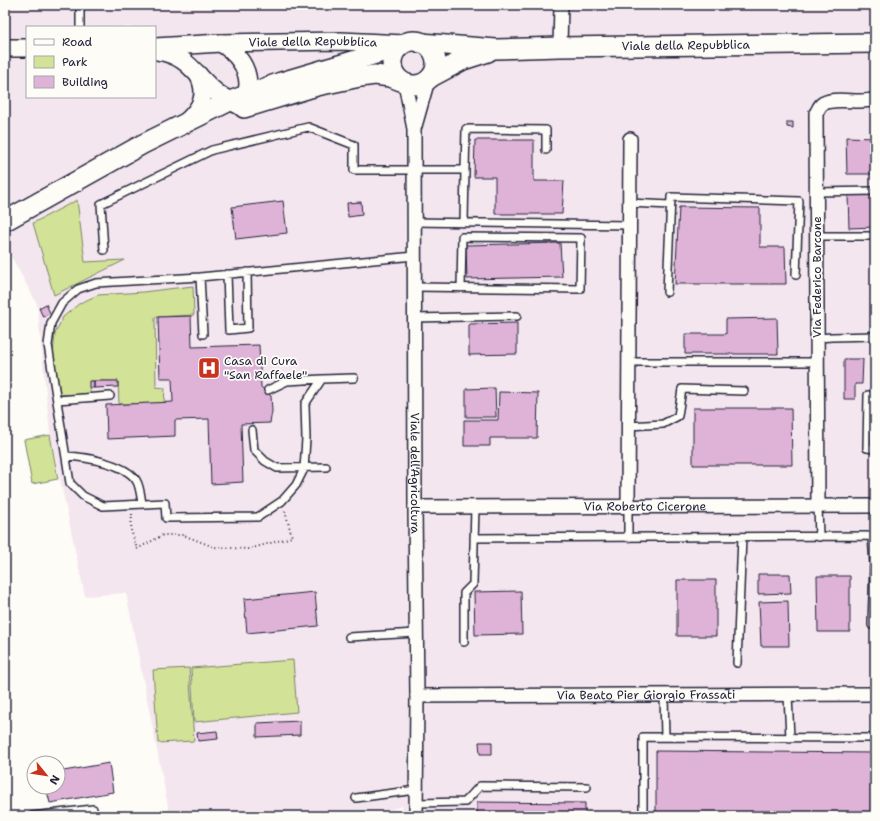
<svg xmlns="http://www.w3.org/2000/svg" width="880" height="821" viewBox="0 0 880 821" font-family="'Shantell Sans',sans-serif">
<style>
.built{fill:#f4e6ee;fill-rule:evenodd}
.green{fill:#d2e397;stroke:#7a8269}
.building{fill:#dfb3d8;stroke:#22223b}
.lines{fill:none;stroke-linecap:round;stroke-linejoin:round}
.service-casing{stroke:#22223b;stroke-width:10}
.minor-casing{stroke:#22223b;stroke-width:16}
.tertiary-casing{stroke:#22223b;stroke-width:20}
.secondary-casing{stroke:#22223b;stroke-width:22}
.path{stroke:#22223b;stroke-width:2;stroke-dasharray:1 3;stroke-linecap:butt}
.service{stroke:#fdfcf7;stroke-width:7}
.minor{stroke:#fdfcf7;stroke-width:13}
.tertiary{stroke:#fdfcf7;stroke-width:17}
.secondary{stroke:#fdfcf7;stroke-width:19}
.labels{text-anchor:middle;dominant-baseline:central;stroke-width:3.5;stroke-linejoin:round;paint-order:stroke}
.street-label{font-size:12px;fill:#22223b;stroke:#fdfcf7}
.poi-label{font-size:12px;fill:#22223b;stroke:#fdfcf7;text-anchor:start}
</style>
<rect width="100%" height="100%" fill="#fdfcf7"/>
<filter id="ink" filterUnits="userSpaceOnUse"><feTurbulence type="fractalNoise" baseFrequency=".025" numOctaves="2"/><feDisplacementMap in="SourceGraphic" scale="8" xChannelSelector="R" yChannelSelector="G"/><feConvolveMatrix kernelMatrix="1 2 1 2 8 2 1 2 1" color-interpolation-filters="sRGB"/></filter>
<g filter="url(#ink)">
<path class="built" d="M 5,5 L 875,5 L 875,816 L 402,816 L 402,806 L 370,816 L 170,816 L 126,593 L 85,596 L 50,433 L 37,304 L 5,245 ZM 27,27 L 155,27 L 155,97 L 27,97 Z"/>
<path class="green" d="M 77,200 L 85,262 L 125,260 L 54,295 L 33,223 Z
M 193,286 L 194,315 L 155,317 L 156,387 L 165,388 L 164,403 L 119,404 L 118,381 L 90,381 L 90,394 L 62,395 L 58,394 L 53,355 L 55,334 L 63,317 L 80,303 L 98,295 L 143,292 Z
M 50,435 L 58,479 L 32,484 L 24,440 Z
M 293,660 L 297,712 L 194,722 L 191,668 Z
M 189,668 L 194,741 L 158,743 L 153,670 Z"/>
<path class="building" d="M 787,122 L 793,122 L 793,128 L 787,127 Z
M 846,137 L 875,138 L 875,174 L 847,174 Z
M 475,140 L 534,140 L 534,181 L 564,181 L 562,214 L 495,214 L 495,177 L 474,177 Z
M 875,194 L 875,227 L 849,228 L 848,195 Z
M 283,201 L 287,233 L 236,239 L 232,207 Z
M 361,202 L 362,215 L 348,217 L 347,203 Z
M 679,207 L 760,208 L 760,247 L 785,247 L 786,284 L 675,284 Z
M 560,243 L 562,277 L 467,279 L 466,245 Z
M 46,304 L 50,313 L 43,317 L 39,308 Z
M 191,316 L 192,347 L 259,345 L 261,387 L 271,396 L 272,411 L 270,423 L 241,424 L 243,482 L 211,484 L 209,419 L 175,420 L 175,436 L 107,439 L 106,405 L 173,402 L 172,378 L 160,378 L 158,317 Z
M 777,318 L 778,354 L 685,354 L 685,334 L 726,334 L 726,319 Z
M 517,323 L 517,354 L 469,355 L 469,324 Z
M 844,359 L 863,359 L 862,384 L 855,384 L 855,399 L 844,399 Z
M 89,381 L 94,381 L 94,388 L 89,388 Z
M 94,381 L 118,381 L 118,387 L 94,388 Z
M 495,388 L 496,417 L 466,417 L 466,389 Z
M 499,392 L 538,393 L 537,438 L 490,438 L 490,446 L 464,446 L 464,420 L 498,420 Z
M 693,408 L 791,408 L 792,465 L 693,465 Z
M 758,574 L 790,574 L 791,593 L 758,594 Z
M 817,576 L 850,576 L 850,632 L 818,632 Z
M 677,580 L 716,580 L 716,636 L 677,636 Z
M 521,591 L 522,634 L 475,635 L 474,592 Z
M 315,592 L 318,626 L 247,633 L 244,599 Z
M 788,601 L 789,646 L 761,646 L 759,602 Z
M 300,721 L 300,735 L 257,737 L 257,723 Z
M 217,731 L 218,739 L 198,741 L 197,733 Z
M 479,742 L 492,742 L 492,754 L 480,754 Z
M 656,751 L 875,753 L 875,816 L 656,816 Z
M 109,763 L 113,792 L 50,803 L 46,787 L 58,787 L 58,772 Z
M 477,802 L 585,803 L 585,816 L 477,816 Z"/>
<g class="lines">
<g class="service-casing">
<path id="service" d="M 80,27 L 80,5
M 816,192 L 875,191
M 629,203 L 670,205
M 414,222 L 629,225
M 464,222 L 465,170
M 817,236 L 875,236
M 104,250 L 101,204 L 212,150 L 308,127 L 354,145 L 354,170 L 465,170 L 466,129 L 546,130 L 546,150
M 227,274 L 229,330 L 248,328 L 247,272
M 200,277 L 203,334
M 414,287 L 580,289 L 581,238 L 462,237 L 461,288
M 667,292 L 671,197 L 799,201 L 796,275
M 414,318 L 517,316
M 817,338 L 832,337 L 875,336
M 628,362 L 817,362
M 354,378 L 322,379 L 305,404 L 306,439 L 304,469 L 296,485 L 282,501 L 258,517 L 166,518 L 165,503 L 103,506 L 83,496 L 70,483 L 48,345 L 51,323 L 62,303 L 78,289 L 96,283 L 200,277 L 414,256
M 268,390 L 287,381 L 322,379
M 868,395 L 867,448 L 875,449
M 57,400 L 110,396
M 628,426 L 663,424 L 678,416 L 682,389 L 744,391
M 252,430 L 254,450 L 265,461 L 277,468 L 326,467
M 66,456 C 85,457 124,463 136,480 C 140,486 141,497 142,504
M 818,506 L 819,537
M 872,536 L 874,564 L 872,625 L 875,624
M 474,538 L 875,536
M 628,538 L 628,507
M 349,637 L 416,633
M 464,642 L 464,593 L 473,584 L 475,507
M 737,663 L 742,537
M 664,695 L 665,737
M 788,695 L 790,738
M 356,798 L 416,790
M 416,803 L 465,802 L 480,786 L 587,787
M 32,816 L 93,809
M 643,816 L 643,737 L 875,738"/>
</g>
<g class="minor-casing">
<g id="minor">
<path d="M 560,47 L 561,5"/>
<path id="s1" d="M 405,83 L 414,129 L 415,507 L 417,696 L 416,816"/>
<path d="M 415,126 L 428,80"/>
<path d="M 818,506 L 816,113 C 818,111 819,107 821,105 C 832,95 861,105 875,99"/>
<path id="s2" d="M 415,507 L 875,506"/>
<path d="M 628,507 L 630,139"/>
<path id="s3" d="M 417,696 L 875,694"/>
</g>
</g>
<g class="tertiary-casing">
<g id="tertiary">
<path id="s4" d="M 155,47 L 221,43 L 341,41 L 404,44"/>
<path d="M 5,48 L 27,48"/>
<path d="M 157,51 C 189,55 195,76 217,93 C 225,99 235,103 244,108 C 245,100 248,91 248,83 C 247,64 235,52 221,43"/>
<path d="M 186,122 C 201,108 209,95 198,74"/>
</g>
</g>
<g class="secondary-casing">
<g id="secondary">
<circle cx="414" cy="63" r="22"/>
<path id="s5" d="M 421,43 L 496,49 L 560,47 L 875,43"/>
<path d="M 431,77 L 463,60 L 488,52"/>
<path d="M 244,108 L 317,86 L 360,77 L 375,75 L 390,77 L 401,81"/>
<path d="M 5,221 L 143,144 L 230,101 L 281,82 L 400,47"/>
</g>
</g>
<path class="path" d="M 132,514 L 131,530 L 137,549 L 163,535 L 183,535 L 214,547 L 249,549 L 292,537 L 285,511"/>
<use href="#service" class="service"/>
<use href="#minor" class="minor"/>
<use href="#tertiary" class="tertiary"/>
<use href="#secondary" class="secondary"/>
</g>
</g>
<defs>
<g id="hospital-square" transform="scale(1.15)"><rect x="-9" y="-9" width="18" height="18" rx="4" fill="#c8321e" stroke="#fdfcf7"/><path d="M-5-5h3v3.5h4V-5h3V5h-3V1.5h-4V5h-3Z" fill="#fff"/></g>
</defs>
<g fill-rule="evenodd">
<use href="#hospital-square" x="209" y="368"/>
</g>
<g class="labels">
<g class="street-label">
<text stroke="none"><textPath href="#s4" startOffset="158">Viale della Repubblica</textPath></text>
<text stroke="none"><textPath href="#s5" startOffset="265">Viale della Repubblica</textPath></text>
<text transform="translate(817 277) rotate(-90)">Via Federico Barcone</text>
<text stroke="none"><textPath href="#s1" startOffset="391">Viale dell'Agricoltura</textPath></text>
<text stroke="none"><textPath href="#s2" startOffset="230">Via Roberto Cicerone</textPath></text>
<text stroke="none"><textPath href="#s3" startOffset="229">Via Beato Pier Giorgio Frassati</textPath></text>
</g>
<g class="poi-label">
<text x="224" y="361">Casa di Cura<tspan x="224" dy="14">"San Raffaele"</tspan></text>
</g>
</g>
<rect width="880" height="821" fill="none" stroke="#fdfcf7" stroke-width="20"/>
<rect x="10" y="10" width="860" height="801" fill="none" stroke="#22223b" stroke-width="1.5" filter="url(#ink)"/>
<rect x="26" y="26" width="130" height="72" fill="#fdfcf7" stroke="#a5a5ac"/>
<rect x="34" y="39" width="20" height="6" fill="#fdfcf7" stroke="#a5a5ac"/>
<text x="62" y="46" font-size="12" fill="#22223b">Road</text>
<rect x="34" y="56" width="20" height="12" fill="#d2e397" stroke="#a5a5ac"/>
<text x="62" y="66" font-size="12" fill="#22223b">Park</text>
<rect x="34" y="76" width="20" height="12" fill="#dfb3d8" stroke="#a5a5ac"/>
<text x="62" y="86" font-size="12" fill="#22223b">Building</text>
<g transform="translate(46 775) rotate(120)"><circle r="19" fill="#fdfcf7" stroke="#a5a5ac"/>
<path d="M0-3L7 15L0 10L-7 15Z" fill="#c8321e"/>
<text y="-6" font-size="11" font-weight="bold" text-anchor="middle" fill="#22223b">N</text>
</g>
</svg>
